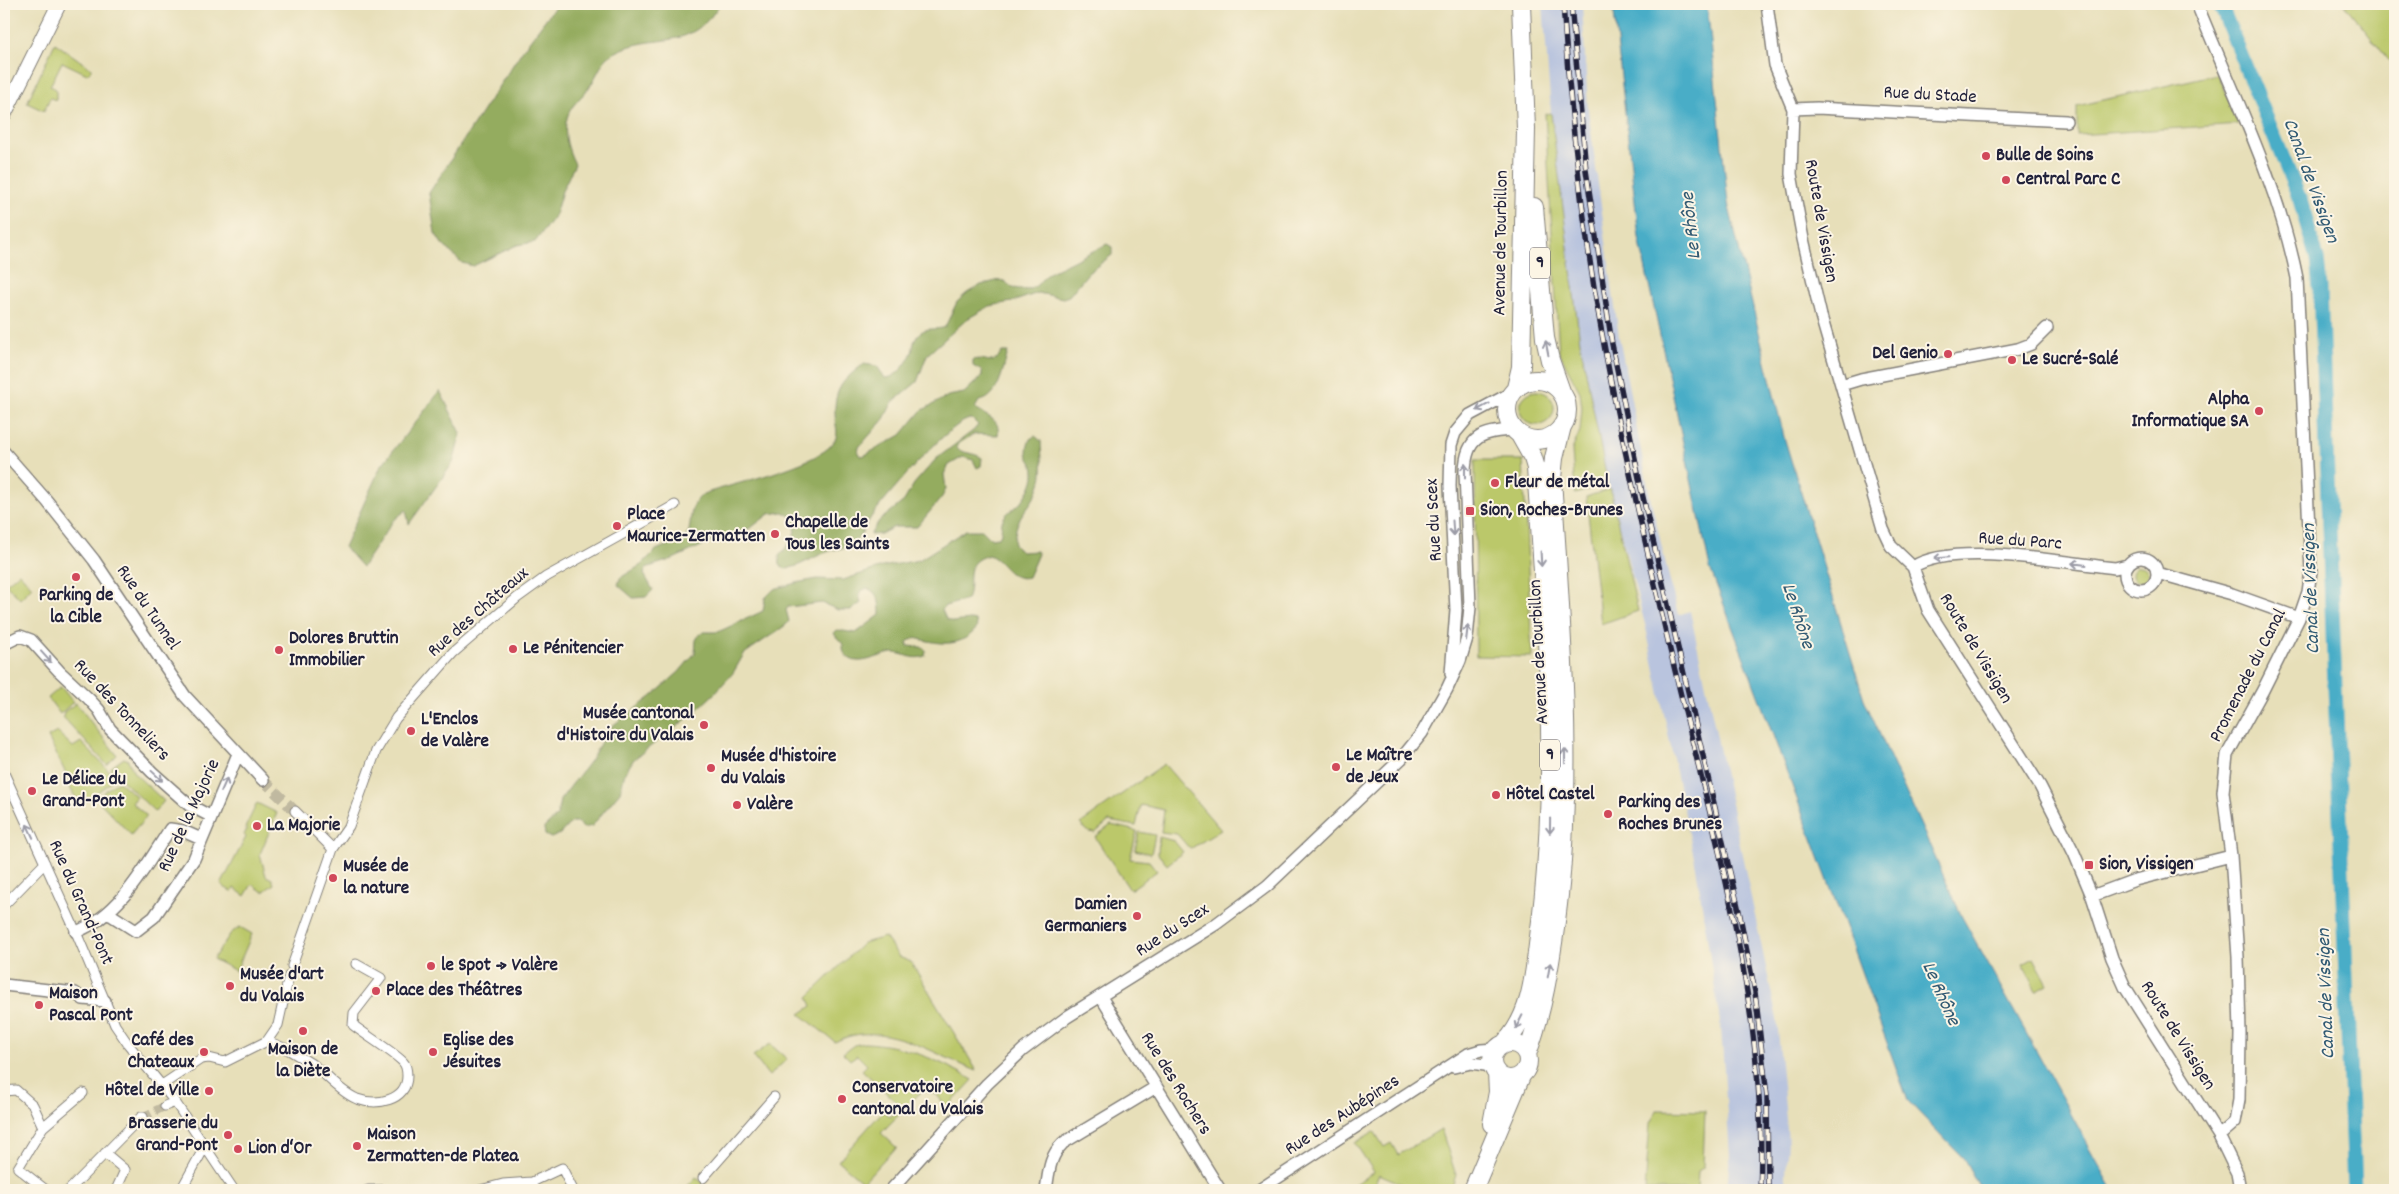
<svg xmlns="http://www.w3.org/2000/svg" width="2399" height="1194" viewBox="0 0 2399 1194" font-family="Dekko,sans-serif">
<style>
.industrial{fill:#b9c4de}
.green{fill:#bbc86a;stroke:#6e7552}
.forest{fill:#94ac5e;stroke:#5b674c}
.water{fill:#48adc7;stroke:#356881}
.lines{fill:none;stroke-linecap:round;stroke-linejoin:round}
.canal{stroke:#48adc7;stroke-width:15}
.pedestrian-tunnel{stroke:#c0b9a0;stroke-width:9;stroke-dasharray:9 4.5;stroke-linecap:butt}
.minor-tunnel{stroke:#c0b9a0;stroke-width:11;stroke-dasharray:11 5.5;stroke-linecap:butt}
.pedestrian-casing{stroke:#84807a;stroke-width:11}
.minor-casing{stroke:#84807a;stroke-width:14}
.tertiary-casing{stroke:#84807a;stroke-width:16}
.primary-casing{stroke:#84807a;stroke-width:20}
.pedestrian{stroke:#fff;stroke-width:9}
.minor{stroke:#fff;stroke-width:11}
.tertiary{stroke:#fff;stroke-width:14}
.primary{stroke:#fff;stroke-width:18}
.rail-casing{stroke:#22223b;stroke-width:5.5}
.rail{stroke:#fcf5e5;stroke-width:4;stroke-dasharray:11;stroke-linecap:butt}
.oneway{stroke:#9c9ca7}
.poi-dot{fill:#d1495b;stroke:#fcf5e5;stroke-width:2}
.labels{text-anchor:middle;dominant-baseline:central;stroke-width:4;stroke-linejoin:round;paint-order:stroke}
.shield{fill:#fcf5e5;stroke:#63616e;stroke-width:1}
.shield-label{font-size:18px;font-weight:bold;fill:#22223b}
.street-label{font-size:19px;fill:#22223b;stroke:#fcf5e5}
.poi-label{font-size:19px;font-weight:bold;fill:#22223b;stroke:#fcf5e5;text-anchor:start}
.water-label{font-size:20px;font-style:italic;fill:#315a73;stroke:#fcf5e5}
</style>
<rect width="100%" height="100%" fill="#fcf5e5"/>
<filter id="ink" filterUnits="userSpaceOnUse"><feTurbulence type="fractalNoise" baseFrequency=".02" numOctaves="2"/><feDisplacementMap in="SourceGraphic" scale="10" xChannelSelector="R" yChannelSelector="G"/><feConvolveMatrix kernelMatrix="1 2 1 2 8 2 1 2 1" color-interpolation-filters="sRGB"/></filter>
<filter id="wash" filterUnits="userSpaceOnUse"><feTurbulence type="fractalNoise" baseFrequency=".0096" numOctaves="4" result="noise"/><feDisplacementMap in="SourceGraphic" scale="20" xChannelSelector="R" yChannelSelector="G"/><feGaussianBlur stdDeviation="1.12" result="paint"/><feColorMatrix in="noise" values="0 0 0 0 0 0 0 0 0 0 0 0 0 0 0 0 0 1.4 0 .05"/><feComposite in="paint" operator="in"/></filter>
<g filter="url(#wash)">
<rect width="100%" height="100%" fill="#e7dfb9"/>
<path class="industrial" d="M 1543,4 L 1582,4 L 1588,110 L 1619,337 L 1650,497 L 1678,615 L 1690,611 L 1777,1019 L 1788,1141 L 1785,1190 L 1727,1190 L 1730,1155 L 1721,1028 L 1696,867 L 1646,628 L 1608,484 L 1580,342 L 1551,113 Z"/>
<path class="green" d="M 2344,4 L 2395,4 L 2395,68 Z
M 55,43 L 92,69 L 87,74 L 62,62 L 50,86 L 56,89 L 56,100 L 50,98 L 44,111 L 27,103 Z
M 2217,74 L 2239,124 L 2077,135 L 2077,106 Z
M 1551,113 L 1580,342 L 1608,484 L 1575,494 L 1572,450 L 1580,431 L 1582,408 L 1580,392 L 1559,352 L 1545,114 Z
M1520 408a17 17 0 1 1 34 0a17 17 0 1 1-34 0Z
M 1523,460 L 1532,657 L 1476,656 L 1475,460 Z
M 1610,489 L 1638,611 L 1601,624 L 1586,497 Z
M2132 574a8 8 0 1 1 16 0a8 8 0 1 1-16 0Z
M 19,573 L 32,587 L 20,599 L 6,584 Z
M 61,687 L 73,702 L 60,714 L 48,698 Z
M 76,703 L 117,755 L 107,765 L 63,717 L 64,712 Z
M 57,732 L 73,747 L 81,742 L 116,778 L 80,806 L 67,782 L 69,780 L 48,737 Z
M 124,758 L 128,760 L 134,773 L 164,801 L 155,812 L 110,768 Z
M 1164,764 L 1221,830 L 1190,849 L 1177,834 L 1161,832 L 1164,810 L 1141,805 L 1136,826 L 1109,821 L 1095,833 L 1089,832 L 1080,824 Z
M 118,781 L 137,797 L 132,803 L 147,816 L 131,835 L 96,798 Z
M 257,803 L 277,813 L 260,854 L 266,876 L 272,879 L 274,884 L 263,892 L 252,884 L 245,896 L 234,888 L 232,892 L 221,885 L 246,837 L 244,835 L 247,829 L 245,828 Z
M 1111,825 L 1137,831 L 1130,859 L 1149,861 L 1157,871 L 1130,890 L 1095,837 Z
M 1139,832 L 1155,835 L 1151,854 L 1135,850 Z
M 1159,837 L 1174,841 L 1183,852 L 1167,865 L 1158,854 Z
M 240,927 L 252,934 L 236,971 L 213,959 L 231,933 Z
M 885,937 L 899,957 L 911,962 L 977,1071 C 932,1054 883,1017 835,1042 L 800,1014 L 812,1006 L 808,997 L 863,943 Z
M 2034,958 L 2048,984 L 2036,991 L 2023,964 Z
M 864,1043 C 902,1044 941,1061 973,1080 L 947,1108 L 937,1095 L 923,1090 L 881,1133 L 897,1148 L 889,1154 L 863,1182 L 838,1161 L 883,1111 L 891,1117 L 900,1105 L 862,1070 L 867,1065 L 857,1055 L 850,1060 L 843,1053 L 854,1045 Z
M 770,1044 L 787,1059 L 769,1076 L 753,1056 Z
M 1657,1110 L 1705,1111 L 1703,1168 L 1698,1171 L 1697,1190 L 1645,1190 L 1650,1123 Z
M 1441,1129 L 1456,1175 L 1451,1190 L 1416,1190 L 1379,1174 L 1372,1190 L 1345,1190 L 1374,1172 L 1355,1143 L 1374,1131 L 1384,1147 L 1391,1143 L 1398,1155 Z
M 696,1177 L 711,1190 L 684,1190 Z"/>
<path class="forest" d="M 557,4 L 720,4 C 687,57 653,29 611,55 C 603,59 597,75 592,83 C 587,92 579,98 573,106 C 560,123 566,147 575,164 L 562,191 L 555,215 L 535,242 L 517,245 L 473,266 L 462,263 L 442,244 L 435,233 L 429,193 L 522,51 Z
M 1107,244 L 1112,247 L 1112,255 L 1088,273 L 1069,296 L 1063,298 L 1038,293 L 1012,302 L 990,306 L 967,319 L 927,355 L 917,382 L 892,403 L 884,419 L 859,447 L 858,453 L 860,456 L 865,455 L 901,435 L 921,411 L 948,396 L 964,393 L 982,376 L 982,371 L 973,366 L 973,360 C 988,356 992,369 1002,352 L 1008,352 C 1003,368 999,399 979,401 L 975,408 C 984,417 1001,417 998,435 L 974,434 L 958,444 L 956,448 C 963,454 974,452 982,458 L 981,466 L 977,468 L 973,460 L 963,457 L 949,465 L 944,474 L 946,489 L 942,497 L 917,527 L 894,527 L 881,534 L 870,535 L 879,521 L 904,501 L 914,484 L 936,459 L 974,430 L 978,425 L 972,419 C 952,418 889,494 874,513 C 866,523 861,540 849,546 C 843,549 834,549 827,552 C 813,557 800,567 785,569 L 780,565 L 779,556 C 790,543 800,534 792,517 L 783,512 L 769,514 L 752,527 L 734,536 L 710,542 L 673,559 L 646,568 L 644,574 L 653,590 L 646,597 L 633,598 L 618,585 L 620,578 L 641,565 L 656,550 L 685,538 L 689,531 L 692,509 L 697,500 L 703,494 C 732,484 818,465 833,443 C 838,436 837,432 836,425 C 832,393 839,382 864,364 L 877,366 L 885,378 C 897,378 908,362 912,352 C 914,346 913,339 919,334 C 926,326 936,331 945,327 L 957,302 L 967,293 L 981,285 L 999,280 L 1004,281 L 1013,288 L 1027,290 L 1036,286 L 1047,274 Z
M 440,391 L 461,433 L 453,463 L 409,524 L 406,510 L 393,521 L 362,567 L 344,547 L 381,466 Z
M 1035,436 L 1041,441 C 1041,455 1045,473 1039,487 C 1028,515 1016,509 1014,545 L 1021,552 L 1036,551 L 1038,554 L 1028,577 C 1009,582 1003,560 989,555 C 960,562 975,581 967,600 L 945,606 L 942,610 L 946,619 L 953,622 L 970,620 L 976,621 L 977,628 C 959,650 938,643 914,638 L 907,642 L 908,646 L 921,647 L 926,650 L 925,656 C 913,661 904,653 893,653 C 879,654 856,670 845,654 C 842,650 844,646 842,643 C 839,639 836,638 834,633 L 837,630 L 856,633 L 880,615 C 880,603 879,593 867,588 L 861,591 L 859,595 L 861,603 L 851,610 L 838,610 L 822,603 L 788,607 L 786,610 L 789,621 L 786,625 L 744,654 L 733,673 L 714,694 L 689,717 L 634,759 L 625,773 L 620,792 L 592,826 L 583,828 L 578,822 L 571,822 L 560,834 L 551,838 L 545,835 L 544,828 L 557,816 L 560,800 L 590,761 L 605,735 L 612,726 L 651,697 L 679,672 L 695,653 L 696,640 L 699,635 L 704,632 L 718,632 L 763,611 L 765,598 L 774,589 L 796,583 L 817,579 L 843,580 L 882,567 L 919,560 L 966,530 L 982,530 L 990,538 L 999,537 C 1003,532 1000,525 1003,519 C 1007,512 1012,510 1017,506 C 1026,498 1035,483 1034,472 C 1033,457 1022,460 1030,439 Z"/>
<path class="water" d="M 1613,4 L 1707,4 L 1728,203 L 1784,437 L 1864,699 L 1962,917 L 2113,1190 L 1981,1190 L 1964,1159 L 1908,1101 L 1843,921 L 1710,568 L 1639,238 Z"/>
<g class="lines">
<path class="canal" d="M 2220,4 L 2300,200 L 2317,259 L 2320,288 L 2354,1190"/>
</g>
</g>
<g filter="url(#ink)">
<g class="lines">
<path class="pedestrian-tunnel" d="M 143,1117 L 165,1106"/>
<path class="minor-tunnel" d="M 263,780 L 295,811"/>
<g class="pedestrian-casing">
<path id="pedestrian" d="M 4,773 L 76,932 L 115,1025 L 128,1044 L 175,1102 L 234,1190
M 295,811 L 333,849
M 4,905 L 45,863
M 292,966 L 333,849 L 349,826 L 376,751 L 396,718 L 453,653 L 517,598 L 546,577 L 675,505
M 267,1041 L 289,1050 L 315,1066
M 320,1070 C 329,1079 345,1094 357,1099 C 376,1106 407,1101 407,1076 C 407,1072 406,1065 403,1062 C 395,1053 364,1034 353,1025 L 354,1013 L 381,978 L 356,964
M 162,1085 L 201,1059 L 209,1058 L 225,1062 L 267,1041 L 278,1025 L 289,976
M 4,1091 L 16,1090 L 33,1105 L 43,1127
M 165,1106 L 175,1102
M 105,1153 L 125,1170 L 116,1190
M 703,1178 L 774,1097
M 532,1182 L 562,1168 L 573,1190
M 46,1190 L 18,1168 L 43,1127 L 83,1093
M 69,1190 L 141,1117 L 143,1117
M 181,1190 L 204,1148
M 368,1190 L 387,1190
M 480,1190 L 503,1184 L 532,1182 L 534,1190"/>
</g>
<g class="minor-casing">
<path id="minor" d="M 1767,4 L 1775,65 L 1793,109 L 1791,174 L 1803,239 L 1821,316 L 1883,529 L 1891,546 L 1913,567 L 1928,610 L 2040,786 L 2074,853 L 2092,896 L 2112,958 L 2125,987 L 2219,1136 L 2237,1173 L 2240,1190
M 2197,4 C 2233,94 2278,183 2297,278 L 2311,571 L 2308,592 L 2299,618 L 2263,690 L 2227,755 L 2223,792 L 2231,856 L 2238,957 L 2240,1033 L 2239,1100 L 2235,1122 L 2219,1136
M 1793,109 L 1817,108 L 2066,121
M 1841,385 L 1861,379 L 2018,349 L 2031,344 L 2047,328
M 4,452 L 47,501 L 94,560 L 185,696 L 263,780
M2125 574a16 16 0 1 1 32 0a16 16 0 1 1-32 0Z
M 1913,567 C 1952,541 2067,563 2115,568 L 2127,565
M 2157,573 L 2232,594 L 2299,618
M 8,642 L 20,636 L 31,640 L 59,671 L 89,699 L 99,710 L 110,729 L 152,772 L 189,805 L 210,816
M 1451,674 L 1456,610 L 1450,486 L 1451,445 L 1455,433 L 1470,415 L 1513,392
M 2092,896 L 2135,880 L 2231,856
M 106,914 L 111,915 L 136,931 L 154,917 L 194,859 L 238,754
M 76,932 C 121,914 145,867 170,829 L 183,831 L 201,839
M 4,985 L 75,993 L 83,999 L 105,1001
M 1101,997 L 1220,1190
M 1454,1067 L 1471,1063 L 1492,1066
M 891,1190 L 987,1084 L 1023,1050 L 1067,1017 L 1216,924 L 1267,886 L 1401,759 L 1422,733 L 1447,689 L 1460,661 L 1467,638 L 1470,607 L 1465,471 C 1466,436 1483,431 1515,430
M 1046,1190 C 1049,1172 1049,1157 1063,1143 L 1156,1087
M 1259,1190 L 1468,1054 L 1481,1050 L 1496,1049"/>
</g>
<g class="tertiary-casing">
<path id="tertiary" d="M 4,115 L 59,4"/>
</g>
<g class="primary-casing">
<path id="primary" d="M 1534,207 L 1545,338 L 1550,360 L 1562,394
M1507 410a30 30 0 1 1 60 0a30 30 0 1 1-60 0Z
M 1516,388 L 1521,367 L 1526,129 L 1521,4
M1492 1061a18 18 0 1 1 36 0a18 18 0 1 1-36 0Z
M 1505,1043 C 1532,1014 1534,975 1539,937 C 1560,782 1547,624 1536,468 L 1533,458 L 1520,435
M 1527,1054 C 1543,1011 1550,966 1556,921 C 1575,774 1561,625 1552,478 L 1554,458 L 1562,426
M 1492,1124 L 1498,1092 L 1497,1073
M 1473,1190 L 1521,1076"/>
</g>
<use href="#pedestrian" class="pedestrian"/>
<use href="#minor" class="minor"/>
<use href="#tertiary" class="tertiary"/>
<use href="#primary" class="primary"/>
<g class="rail-casing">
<path id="rail" d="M 1563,4 C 1569,98 1579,193 1594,287 C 1613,404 1640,520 1667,637 C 1708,814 1769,1007 1760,1190
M 1571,4 L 1586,170 L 1612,344 L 1642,493 L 1739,911 L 1755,992 L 1767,1096 L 1768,1190"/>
</g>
<use href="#rail" class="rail"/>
</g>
<defs><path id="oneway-shaft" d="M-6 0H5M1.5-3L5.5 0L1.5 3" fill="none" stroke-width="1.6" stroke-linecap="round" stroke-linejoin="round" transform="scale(1.25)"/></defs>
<g class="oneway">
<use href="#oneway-shaft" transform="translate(1547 348) rotate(-101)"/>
<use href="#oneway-shaft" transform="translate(1483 407) rotate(152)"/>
<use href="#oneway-shaft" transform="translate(1465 471) rotate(-90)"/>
<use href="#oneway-shaft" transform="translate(1453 528) rotate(86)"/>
<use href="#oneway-shaft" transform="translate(1941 558) rotate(175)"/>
<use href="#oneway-shaft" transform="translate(1541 559) rotate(87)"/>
<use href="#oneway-shaft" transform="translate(2079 564) rotate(-173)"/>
<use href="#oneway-shaft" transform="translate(1467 633) rotate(-83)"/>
<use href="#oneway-shaft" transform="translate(46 657) rotate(48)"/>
<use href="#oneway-shaft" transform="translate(1565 756) rotate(-91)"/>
<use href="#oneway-shaft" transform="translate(157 776) rotate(43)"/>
<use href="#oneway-shaft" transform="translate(224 785) rotate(-66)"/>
<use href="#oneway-shaft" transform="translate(1550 826) rotate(91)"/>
<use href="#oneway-shaft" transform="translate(30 831) rotate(-115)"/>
<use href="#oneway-shaft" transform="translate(1549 970) rotate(-80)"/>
<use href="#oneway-shaft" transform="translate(1519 1022) rotate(117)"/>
</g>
</g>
<g class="poi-dot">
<circle cx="1986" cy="156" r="5"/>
<circle cx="2006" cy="180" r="5"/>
<circle cx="1948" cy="354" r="5"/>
<circle cx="2012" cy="360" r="5"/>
<circle cx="2259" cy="411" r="5"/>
<circle cx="1495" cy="483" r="5"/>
<rect x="1465" y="506" width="10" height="10" rx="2.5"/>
<circle cx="617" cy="526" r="5"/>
<circle cx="775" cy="534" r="5"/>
<circle cx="76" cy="577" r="5"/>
<circle cx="513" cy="649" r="5"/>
<circle cx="279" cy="650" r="5"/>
<circle cx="704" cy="725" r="5"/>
<circle cx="411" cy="731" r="5"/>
<circle cx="1336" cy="767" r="5"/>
<circle cx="711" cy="768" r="5"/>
<circle cx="32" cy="791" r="5"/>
<circle cx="1496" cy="795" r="5"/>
<circle cx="737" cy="805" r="5"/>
<circle cx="1608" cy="814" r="5"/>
<circle cx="257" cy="826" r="5"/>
<rect x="2084" y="860" width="10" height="10" rx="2.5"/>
<circle cx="333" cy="878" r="5"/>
<circle cx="1137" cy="916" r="5"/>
<circle cx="431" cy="966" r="5"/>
<circle cx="230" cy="986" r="5"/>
<circle cx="376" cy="991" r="5"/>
<circle cx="39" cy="1005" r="5"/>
<circle cx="303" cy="1031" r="5"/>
<circle cx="204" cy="1052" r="5"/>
<circle cx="433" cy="1052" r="5"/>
<circle cx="209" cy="1091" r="5"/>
<circle cx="842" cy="1099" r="5"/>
<circle cx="228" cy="1135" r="5"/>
<circle cx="357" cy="1146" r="5"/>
<circle cx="238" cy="1149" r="5"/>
</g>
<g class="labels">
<g class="shield">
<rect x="1530" y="247.5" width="20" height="31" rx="4"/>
<rect x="1540" y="739.5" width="20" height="31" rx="4"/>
</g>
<g class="shield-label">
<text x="1540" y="263">9</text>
<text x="1550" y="755">9</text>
</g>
<g class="street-label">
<text transform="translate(1930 96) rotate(3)">Rue du Stade</text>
<text transform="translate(1820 221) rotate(80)">Route de Vissigen</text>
<text transform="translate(1502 243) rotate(-89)">Avenue de Tourbillon</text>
<text transform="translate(1435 520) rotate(-93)">Rue du Scex</text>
<text transform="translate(2020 542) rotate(4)">Rue du Parc</text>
<text transform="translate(147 608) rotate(56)">Rue du Tunnel</text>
<text transform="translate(479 613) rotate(-41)">Rue des Châteaux</text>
<text transform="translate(1975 649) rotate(59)">Route de Vissigen</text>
<text transform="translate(1540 652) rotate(-93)">Avenue de Tourbillon</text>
<text transform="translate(2249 676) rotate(-63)">Promenade du Canal</text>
<text transform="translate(121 711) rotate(47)">Rue des Tonneliers</text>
<text transform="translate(190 816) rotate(-65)">Rue de la Majorie</text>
<text transform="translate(80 903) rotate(66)">Rue du Grand-Pont</text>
<text transform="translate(1173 931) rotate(-33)">Rue du Scex</text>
<text transform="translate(2177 1036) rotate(58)">Route de Vissigen</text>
<text transform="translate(1175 1084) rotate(58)">Rue des Rochers</text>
<text transform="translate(1343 1116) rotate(-33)">Rue des Aubépines</text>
</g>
<g class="poi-label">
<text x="1996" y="156">Bulle de Soins</text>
<text x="2016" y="180">Central Parc C</text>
<text x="1938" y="354" text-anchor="end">Del Genio</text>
<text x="2022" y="360">Le Sucré-Salé</text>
<text x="2249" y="400" text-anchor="end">Alpha<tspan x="2249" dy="22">Informatique SA</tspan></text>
<text x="1505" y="483">Fleur de métal</text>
<text x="1480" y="511">Sion, Roches-Brunes</text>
<text x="627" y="515">Place<tspan x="627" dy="22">Maurice-Zermatten</tspan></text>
<text x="785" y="523">Chapelle de<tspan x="785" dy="22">Tous les Saints</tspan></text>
<text x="76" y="596" text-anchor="middle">Parking de<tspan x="76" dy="22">la Cible</tspan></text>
<text x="289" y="639">Dolores Bruttin<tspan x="289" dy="22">Immobilier</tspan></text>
<text x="523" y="649">Le Pénitencier</text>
<text x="694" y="714" text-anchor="end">Musée cantonal<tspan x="694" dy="22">d'Histoire du Valais</tspan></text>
<text x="421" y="720">L'Enclos<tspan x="421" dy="22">de Valère</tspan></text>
<text x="1346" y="756">Le Maître<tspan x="1346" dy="22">de Jeux</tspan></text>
<text x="721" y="757">Musée d'histoire<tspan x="721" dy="22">du Valais</tspan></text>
<text x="42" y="780">Le Délice du<tspan x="42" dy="22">Grand-Pont</tspan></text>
<text x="1506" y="795">Hôtel Castel</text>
<text x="1618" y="803">Parking des<tspan x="1618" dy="22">Roches Brunes</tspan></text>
<text x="747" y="805">Valère</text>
<text x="267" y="826">La Majorie</text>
<text x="2099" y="865">Sion, Vissigen</text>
<text x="343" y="867">Musée de<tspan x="343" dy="22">la nature</tspan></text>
<text x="1127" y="905" text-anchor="end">Damien<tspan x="1127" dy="22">Germaniers</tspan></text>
<text x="441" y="966">le Spot → Valère</text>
<text x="240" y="975">Musée d'art<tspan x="240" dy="22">du Valais</tspan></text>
<text x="386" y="991">Place des Théâtres</text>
<text x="49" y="994">Maison<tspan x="49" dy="22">Pascal Pont</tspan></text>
<text x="194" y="1041" text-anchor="end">Café des<tspan x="194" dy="22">Chateaux</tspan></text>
<text x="443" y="1041">Eglise des<tspan x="443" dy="22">Jésuites</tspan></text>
<text x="303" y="1050" text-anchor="middle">Maison de<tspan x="303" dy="22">la Diète</tspan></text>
<text x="852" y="1088">Conservatoire<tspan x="852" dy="22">cantonal du Valais</tspan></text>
<text x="199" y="1091" text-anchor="end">Hôtel de Ville</text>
<text x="218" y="1124" text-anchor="end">Brasserie du<tspan x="218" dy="22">Grand-Pont</tspan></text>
<text x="367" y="1135">Maison<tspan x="367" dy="22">Zermatten-de Platea</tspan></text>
<text x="248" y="1149">Lion d‘Or</text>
</g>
<g class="water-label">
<text transform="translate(2310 181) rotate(70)">Canal de Vissigen</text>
<text transform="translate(1692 226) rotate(-96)">Le Rhône</text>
<text transform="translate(2312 589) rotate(-92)">Canal de Vissigen</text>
<text transform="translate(1797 616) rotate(72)">Le Rhône</text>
<text transform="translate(1940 994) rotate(66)">Le Rhône</text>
<text transform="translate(2327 994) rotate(-92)">Canal de Vissigen</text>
</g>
</g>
<rect width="2399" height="1194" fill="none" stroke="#fcf5e5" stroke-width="20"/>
</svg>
